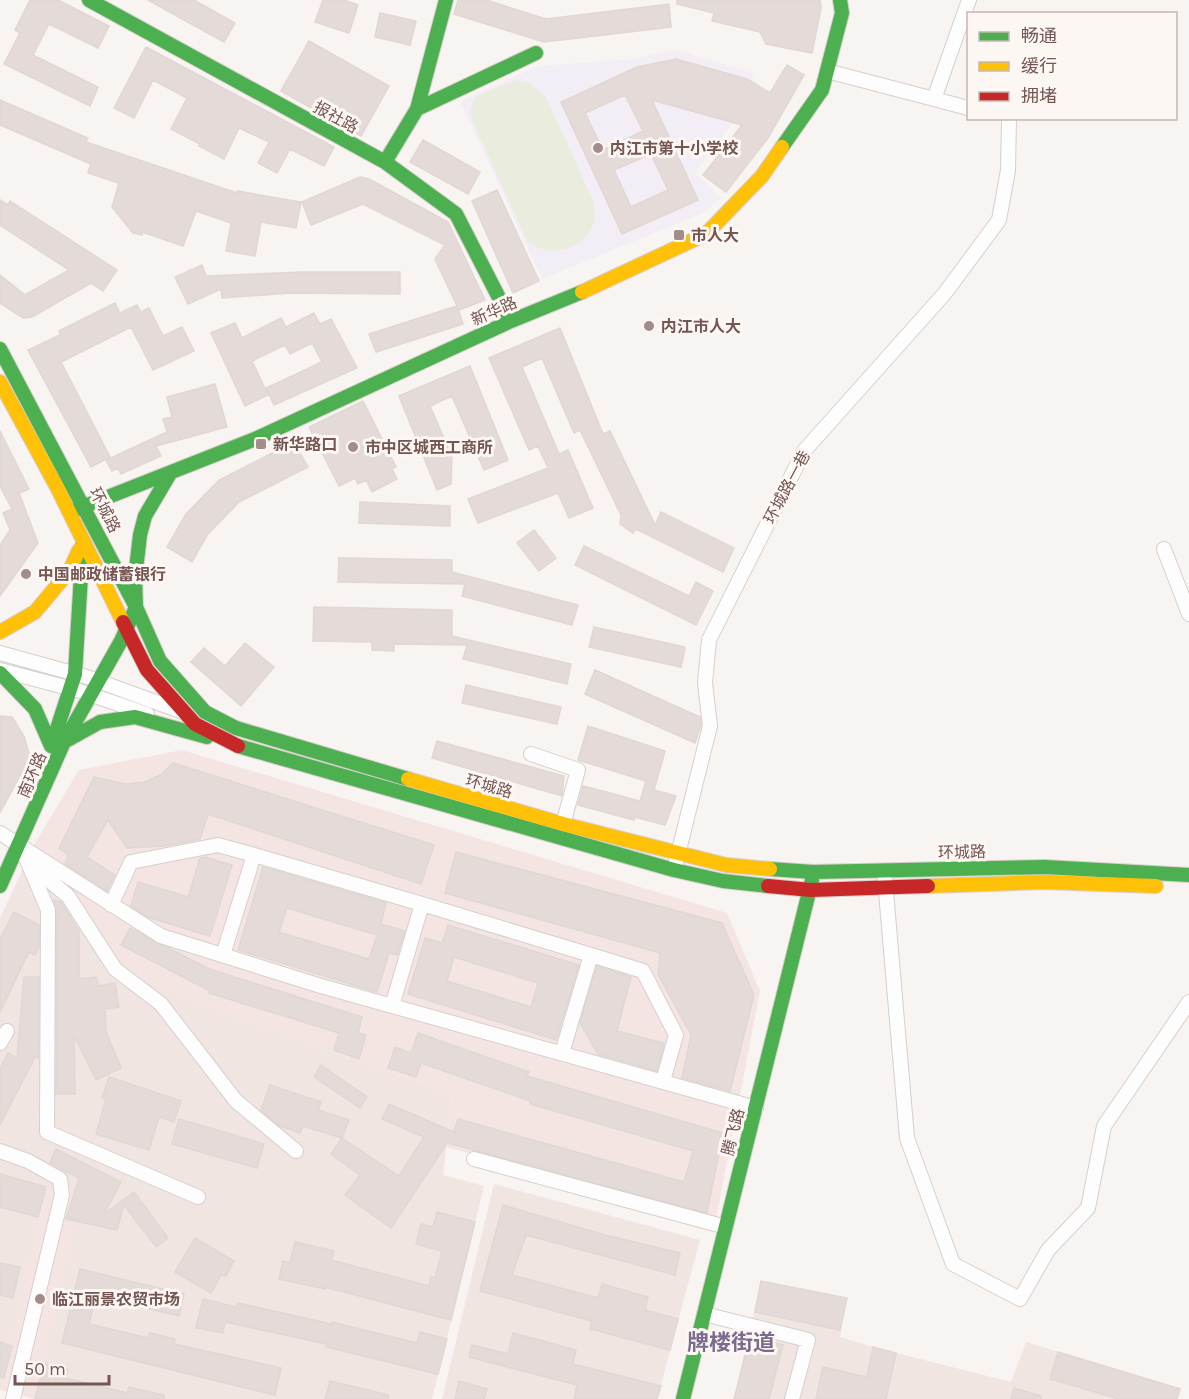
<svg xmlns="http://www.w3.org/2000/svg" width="1189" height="1399" viewBox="0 0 1189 1399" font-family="Karla,'Noto Sans SC',sans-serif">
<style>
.residential{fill:#f0e5e0}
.commercial{fill:#f4e5e3}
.education{fill:#f3eef5}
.green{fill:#eaeddd}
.building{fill:#e4dbd9;stroke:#e0d6d4;stroke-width:1.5;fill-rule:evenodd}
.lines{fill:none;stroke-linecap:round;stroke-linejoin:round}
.street-casing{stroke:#d6cfcd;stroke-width:16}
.fast-casing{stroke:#d8cfcc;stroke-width:16}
.slow-casing{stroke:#d8cfcc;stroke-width:16}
.jam-casing{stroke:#d8cfcc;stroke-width:16}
.street{stroke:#fefdfd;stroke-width:14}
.fast{stroke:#4caf50;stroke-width:14}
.slow{stroke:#ffc107;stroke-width:14}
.jam{stroke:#c62828;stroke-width:14}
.poi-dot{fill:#a28d8a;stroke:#fdf7f4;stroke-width:2}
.labels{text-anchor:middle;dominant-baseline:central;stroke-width:6;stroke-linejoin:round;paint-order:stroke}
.street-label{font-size:16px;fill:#745652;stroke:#fdf7f4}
.poi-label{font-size:16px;font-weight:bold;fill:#745652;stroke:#fdf7f4;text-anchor:start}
.district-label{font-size:22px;font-weight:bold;fill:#7a6b8f;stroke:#fdf7f4}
</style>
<rect width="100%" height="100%" fill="#f8f4f1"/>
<path class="residential" d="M 35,843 L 122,967 L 205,1006 L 452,1095 L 443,1175 L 484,1186 L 432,1399 L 36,1399 L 0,1390 L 0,918 Z
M 494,1184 L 700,1240 L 657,1399 L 442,1399 Z
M 761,1281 L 847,1298 L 840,1337 L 873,1347 L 1011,1382 L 1026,1342 L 1180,1388 L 1177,1399 L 734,1399 Z"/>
<path class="commercial" d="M 182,750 L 727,913 L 760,991 L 716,1219 L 446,1147 L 452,1095 L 204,1006 L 122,967 L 35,843 L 79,770 Z
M 46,1187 L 81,1196 L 35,1399 L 0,1390 Z"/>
<path class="education" d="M 675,50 L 754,73 L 735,120 L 695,172 L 721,198 L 703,213 L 542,279 L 460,101 L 538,66 L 635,59 Z"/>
<path class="green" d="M 516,80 L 530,83 L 546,97 L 594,203 C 594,209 596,217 594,222 C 586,251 548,259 527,241 L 470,115 L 473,100 L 482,93 Z"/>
<path class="building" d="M 30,0 L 58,0 L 109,26 L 98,48 L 49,24 L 33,55 L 98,87 L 90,106 L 4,64 L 20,33 L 15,30 Z
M 148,0 L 194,0 L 235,23 L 224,42 Z
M 323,0 L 344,0 L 358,5 L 349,33 L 315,22 Z
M 458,0 L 486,0 L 546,19 L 669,4 L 671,27 L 544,42 L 454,14 Z
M 677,0 L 820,0 L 821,8 L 812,53 L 766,44 L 760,32 L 712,21 L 714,13 L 677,4 Z
M 380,13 L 416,21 L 410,45 L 375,37 Z
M 309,41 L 389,86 L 361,136 L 281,91 Z
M 146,47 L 334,147 L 324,166 L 290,149 L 277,173 L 258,163 L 269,142 L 239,128 L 224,159 L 199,146 L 200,144 L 171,129 L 187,98 L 153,80 L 134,118 L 114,108 Z
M 676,59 L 747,79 L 770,93 L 787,65 L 804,75 L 768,138 L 726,192 L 703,175 L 742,125 L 652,100 L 698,200 L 622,234 L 561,102 L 637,67 ZM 625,95 L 643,131 L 603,150 L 585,113 ZM 651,154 L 668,190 L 631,207 L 614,170 Z
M 0,100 L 88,138 L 86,142 L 237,193 L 237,191 L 301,202 L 296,228 L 261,222 L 255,256 L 226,251 L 231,223 L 196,211 L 183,246 L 142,232 L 142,235 L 133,233 L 112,207 L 119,183 L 88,173 L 91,164 L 0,125 Z
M 423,140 L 480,172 L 468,194 L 410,162 Z
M 360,177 L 369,179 L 448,222 L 485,300 L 459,310 L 435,259 L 445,245 L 363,204 L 311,225 L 302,202 Z
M 497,190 L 539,281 L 513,293 L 472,201 Z
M 0,200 L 8,205 L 10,201 L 117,270 L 103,291 L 91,283 L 32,317 L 23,318 L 0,303 L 0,275 L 25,295 L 69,270 L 0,225 Z
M 202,265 L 206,276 L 302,272 L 400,272 L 400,294 L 290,293 L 222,298 L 221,289 L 188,304 L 175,277 Z
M 115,303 L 120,313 L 137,305 L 141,312 L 149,308 L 163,336 L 182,327 L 194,351 L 153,370 L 131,327 L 61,362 L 110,457 L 91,467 L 28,350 L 60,335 L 59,331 Z
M 457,306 L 463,324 L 376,352 L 369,334 Z
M 314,313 L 320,324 L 331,319 L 357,368 L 274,405 L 266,388 L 322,362 L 312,343 L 290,354 L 285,345 L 252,361 L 268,395 L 245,406 L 211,333 L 235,323 L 242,338 L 281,318 L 286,327 Z
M 560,328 L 603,434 L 610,431 L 655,525 L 661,512 L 734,548 L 723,572 L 636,529 L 633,533 L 620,524 L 621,515 L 580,430 L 574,433 L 542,358 L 522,367 L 559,454 L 568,450 L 593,508 L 569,518 L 558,493 L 478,523 L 468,499 L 548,468 L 538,446 L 529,450 L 489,358 Z
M 470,366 L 508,460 L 484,470 L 452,396 L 430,406 L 452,457 L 451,484 L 437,490 L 399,396 Z
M 215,384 L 227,427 L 156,446 L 161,456 L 121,474 L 118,468 L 112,471 L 106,460 L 167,432 L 163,419 L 172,417 L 167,397 Z
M 363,401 L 396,467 L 392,469 L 397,479 L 372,492 L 366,480 L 358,484 L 355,478 L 339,486 L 309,427 Z
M 0,431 L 29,489 L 19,493 L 38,543 L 0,596 L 0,545 L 10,530 L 3,513 L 12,509 L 0,486 Z
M 294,442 L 308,467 L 239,502 L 208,534 L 192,562 L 167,547 L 186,514 L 219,480 Z
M 360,502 L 450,506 L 450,526 L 359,523 Z
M 534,530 L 556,558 L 539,571 L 517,543 Z
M 584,546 L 689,596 L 696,582 L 713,591 L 696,625 L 575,565 Z
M 339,558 L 452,560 L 452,572 L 578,605 L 572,625 L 462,596 L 465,584 L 338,582 Z
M 314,607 L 452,610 L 452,636 L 571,664 L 567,684 L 463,659 L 467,645 L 394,644 L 394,651 L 372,650 L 372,642 L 313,641 Z
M 594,627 L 685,647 L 681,667 L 589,647 Z
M 245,643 L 274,667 L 241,706 L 191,662 L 204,648 L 225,666 Z
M 595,670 L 700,717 L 701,725 L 695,743 L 585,694 Z
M 466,685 L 561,707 L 557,724 L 462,703 Z
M 0,716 L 12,717 L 24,736 L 30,757 L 0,813 Z
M 588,726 L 665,751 L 654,790 L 676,796 L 665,825 L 635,817 L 634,820 L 578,805 L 583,786 L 640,801 L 646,781 L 578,760 Z
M 437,741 L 564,776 L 562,796 L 432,758 Z
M 173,763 L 434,845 L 421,884 L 208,814 L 200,839 L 164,846 L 127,848 L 108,820 L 87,857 L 115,875 L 107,891 L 65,864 L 68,855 L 59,848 L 94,777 L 125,784 L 145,782 L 162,774 Z
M 456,852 L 722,923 L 754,995 L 730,1091 L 682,1078 L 691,1035 L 658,974 L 660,953 L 445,893 Z
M 205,857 L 232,865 L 210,936 L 147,917 L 131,906 L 138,882 L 188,897 L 200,858 Z
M 263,867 L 386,903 L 381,924 L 405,931 L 397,955 L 389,953 L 377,992 L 238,950 ZM 287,908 L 377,935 L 369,959 L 279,932 Z
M 54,900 L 61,902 L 79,931 L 79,979 L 96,977 L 98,986 L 115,983 L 119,1007 L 105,1009 L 106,1032 L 121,1068 L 96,1080 L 74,1035 L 75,1094 L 56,1094 L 57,910 Z
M 14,912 L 39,925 L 39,947 L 35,955 L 29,952 L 0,1012 L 0,939 Z
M 448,925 L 579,965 L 556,1040 L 408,994 L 425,938 L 442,943 ZM 454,957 L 538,983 L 531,1007 L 447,981 Z
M 130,928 L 209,969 L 362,1017 L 358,1033 L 366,1035 L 359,1059 L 334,1050 L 339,1033 L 209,993 L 210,991 L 121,945 Z
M 597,966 L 631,977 L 617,1031 L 664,1043 L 657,1071 L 598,1054 L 580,1023 Z
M 24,977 L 39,977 L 38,1058 L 35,1057 L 0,1125 L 0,1069 L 8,1053 L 17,1058 Z
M 418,1033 L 529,1072 L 527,1076 L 723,1133 L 707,1213 L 447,1143 L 391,1228 L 345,1195 L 360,1175 L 331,1154 L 342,1138 L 399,1176 L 424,1137 L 382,1119 L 389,1104 L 454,1132 L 458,1119 L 684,1182 L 693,1151 L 530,1104 L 530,1101 L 421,1063 L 416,1077 L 388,1068 L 395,1047 L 411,1053 Z
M 321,1065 L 367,1097 L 360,1108 L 314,1077 Z
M 109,1077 L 181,1101 L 174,1122 L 159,1117 L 149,1150 L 96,1134 L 106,1099 L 102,1098 Z
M 270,1085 L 321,1102 L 318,1110 L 349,1120 L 342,1138 L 303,1126 L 300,1133 L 280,1126 L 261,1110 Z
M 179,1119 L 264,1144 L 257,1168 L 172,1144 Z
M 56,1149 L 121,1182 L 104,1214 L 134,1192 L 168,1238 L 156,1247 L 124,1205 L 117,1230 L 66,1219 L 79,1178 L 50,1163 Z
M 0,1174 L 46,1187 L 38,1217 L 0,1207 Z
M 503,1205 L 605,1235 L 680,1253 L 675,1275 L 526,1235 L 512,1275 L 598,1298 L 602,1284 L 648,1297 L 645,1310 L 678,1319 L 670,1350 L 590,1329 L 592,1321 L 480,1291 Z
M 437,1212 L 475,1222 L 451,1320 L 325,1287 L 325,1289 L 279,1279 L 283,1261 L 290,1263 L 295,1242 L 334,1251 L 331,1260 L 429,1286 L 431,1277 L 435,1278 L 442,1251 L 416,1244 L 421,1224 L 433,1227 Z
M 195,1238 L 234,1261 L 226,1276 L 221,1275 L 211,1293 L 175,1272 Z
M 0,1263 L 20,1267 L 13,1298 L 0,1295 Z
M 80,1269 L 184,1294 L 179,1316 L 96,1296 L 89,1324 L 148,1338 L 150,1333 L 175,1339 L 174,1344 L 281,1368 L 275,1395 L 62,1343 Z
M 761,1281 L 847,1298 L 840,1330 L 755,1312 Z
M 203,1299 L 236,1307 L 238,1303 L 331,1324 L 332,1322 L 417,1343 L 420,1332 L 447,1339 L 438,1374 L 326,1347 L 326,1344 L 225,1322 L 223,1333 L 196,1328 Z
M 513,1333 L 576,1350 L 573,1364 L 661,1386 L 657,1399 L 574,1399 L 577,1385 L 469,1357 L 472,1345 L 508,1354 Z
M 750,1336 L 783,1345 L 769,1399 L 734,1399 Z
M 0,1342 L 12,1346 L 4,1378 L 0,1377 Z
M 873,1347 L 896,1353 L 886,1399 L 816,1399 L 823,1367 L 867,1377 Z
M 1058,1352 L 1180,1389 L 1177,1399 L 1119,1399 L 1050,1379 Z
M 44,1363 L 68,1369 L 66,1378 L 127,1393 L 129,1387 L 164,1395 L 164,1399 L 35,1399 Z
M 330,1381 L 389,1395 L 388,1399 L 325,1399 Z
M 459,1381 L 487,1389 L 484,1399 L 455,1399 Z
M 1014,1388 L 1041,1396 L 1041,1399 L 1011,1399 Z"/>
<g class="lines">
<g class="street-casing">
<path id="street" d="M 827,71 L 934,99 L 969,0
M 934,99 L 968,108
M 1164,549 L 1189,614
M 0,653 L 87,677 L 183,712
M 0,670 L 80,691 L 147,714
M 531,754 L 578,770 L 563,824
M 0,833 L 161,936 L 321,986 L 756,1108
M 20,844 L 48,910 L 47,1132 L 198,1197
M 254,855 L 422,904 L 392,1006
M 676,862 L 710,726 L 705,683 L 709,640 L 804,451 L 945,293 L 999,220 L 1008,170 L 1009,118
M 32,866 L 68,896 L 115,969 L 161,1004 L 236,1101 L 296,1151
M 885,880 L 907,1138 L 953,1264 L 1020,1299 L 1048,1250 L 1088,1208 L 1104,1126 L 1189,1002
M 422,904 L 591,955 L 562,1053
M 111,905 L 131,862 L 218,845 L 254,855 L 223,955
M 591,955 L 643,971 L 676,1035 L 663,1081
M 0,1043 L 7,1031
M 0,1151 L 28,1161 L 60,1179 L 62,1195 L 13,1399
M 474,1159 L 726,1227
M 704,1314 L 808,1340 L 792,1399"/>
</g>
<g class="fast-casing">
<path id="fast" d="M 89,0 L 385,162 L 456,214 L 511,321
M 417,109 L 446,0
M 782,147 L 822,90 L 842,13 L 840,0
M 385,162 L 417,109 L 536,53
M 0,349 L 136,607 L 160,661 L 205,712 L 236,728 L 408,779
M 75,510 L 255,439 L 511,321 L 582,292
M 0,673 L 35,709 L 51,746
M 64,742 L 100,722 L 135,717 L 207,737
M 52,744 L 75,674 L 83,542
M 238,746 L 674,870 L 723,881 L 768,886
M 770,869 L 813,872 L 1045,867 L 1189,875
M 0,886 L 64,742 L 121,641 L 136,607 L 135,578 L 140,535 L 145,516 L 171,472
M 683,1399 L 812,880"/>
</g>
<g class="slow-casing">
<path id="slow" d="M 582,292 L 706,234 L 762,176 L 782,147
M 0,382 L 58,489 L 123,622
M 0,632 L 35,612 L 70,570 L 79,550
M 408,779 L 563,824 L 726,865 L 770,869
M 928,886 L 1044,882 L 1156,886"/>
</g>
<g class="jam-casing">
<path id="jam" d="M 123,622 L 147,670 L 195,724 L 238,746
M 768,886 L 811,890 L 928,886"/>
</g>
<use href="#street" class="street"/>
<use href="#fast" class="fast"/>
<use href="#slow" class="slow"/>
<use href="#jam" class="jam"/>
</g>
<g class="poi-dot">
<circle cx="598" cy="148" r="6"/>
<rect x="673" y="229" width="12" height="12" rx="3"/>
<circle cx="649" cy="326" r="6"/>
<rect x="255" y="438" width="12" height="12" rx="3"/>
<circle cx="353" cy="447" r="6"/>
<circle cx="26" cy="574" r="6"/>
<circle cx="40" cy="1299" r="6"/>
</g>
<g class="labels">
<g class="street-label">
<text transform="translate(336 117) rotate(29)">报社路</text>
<text transform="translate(494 311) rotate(-24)">新华路</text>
<text transform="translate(787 487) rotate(-62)">环城路一巷</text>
<text transform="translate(105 510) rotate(63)">环城路</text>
<text transform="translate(32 775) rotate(-67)">南环路</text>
<text transform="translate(489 786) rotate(16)">环城路</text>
<text transform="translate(962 852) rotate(-1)">环城路</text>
<text transform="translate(733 1132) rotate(-76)">腾飞路</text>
</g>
<g class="poi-label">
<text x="610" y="148">内江市第十小学校</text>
<text x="691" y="235">市人大</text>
<text x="661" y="326">内江市人大</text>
<text x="273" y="444">新华路口</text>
<text x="365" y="447">市中区城西工商所</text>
<text x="38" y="574">中国邮政储蓄银行</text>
<text x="52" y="1299">临江丽景农贸市场</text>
</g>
<g class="district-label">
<text x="731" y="1343">牌楼街道</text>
</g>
</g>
<rect x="967" y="12" width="210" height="108" fill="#fdf7f4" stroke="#c6b7b3" stroke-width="1.5"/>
<rect x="979" y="32" width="30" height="9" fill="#4caf50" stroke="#c6b7b3" stroke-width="1.5"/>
<text x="1021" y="42" font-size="18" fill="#745652">畅通</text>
<rect x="979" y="62" width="30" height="9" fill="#ffc107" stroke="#c6b7b3" stroke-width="1.5"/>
<text x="1021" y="72" font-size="18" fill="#745652">缓行</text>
<rect x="979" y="92" width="30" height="9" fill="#c62828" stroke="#c6b7b3" stroke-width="1.5"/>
<text x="1021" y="102" font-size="18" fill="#745652">拥堵</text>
<path d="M15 1375v9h94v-9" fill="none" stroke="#745652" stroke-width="3"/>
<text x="24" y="1375" font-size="18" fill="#745652" stroke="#fdf7f4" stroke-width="4.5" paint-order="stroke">50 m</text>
</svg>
